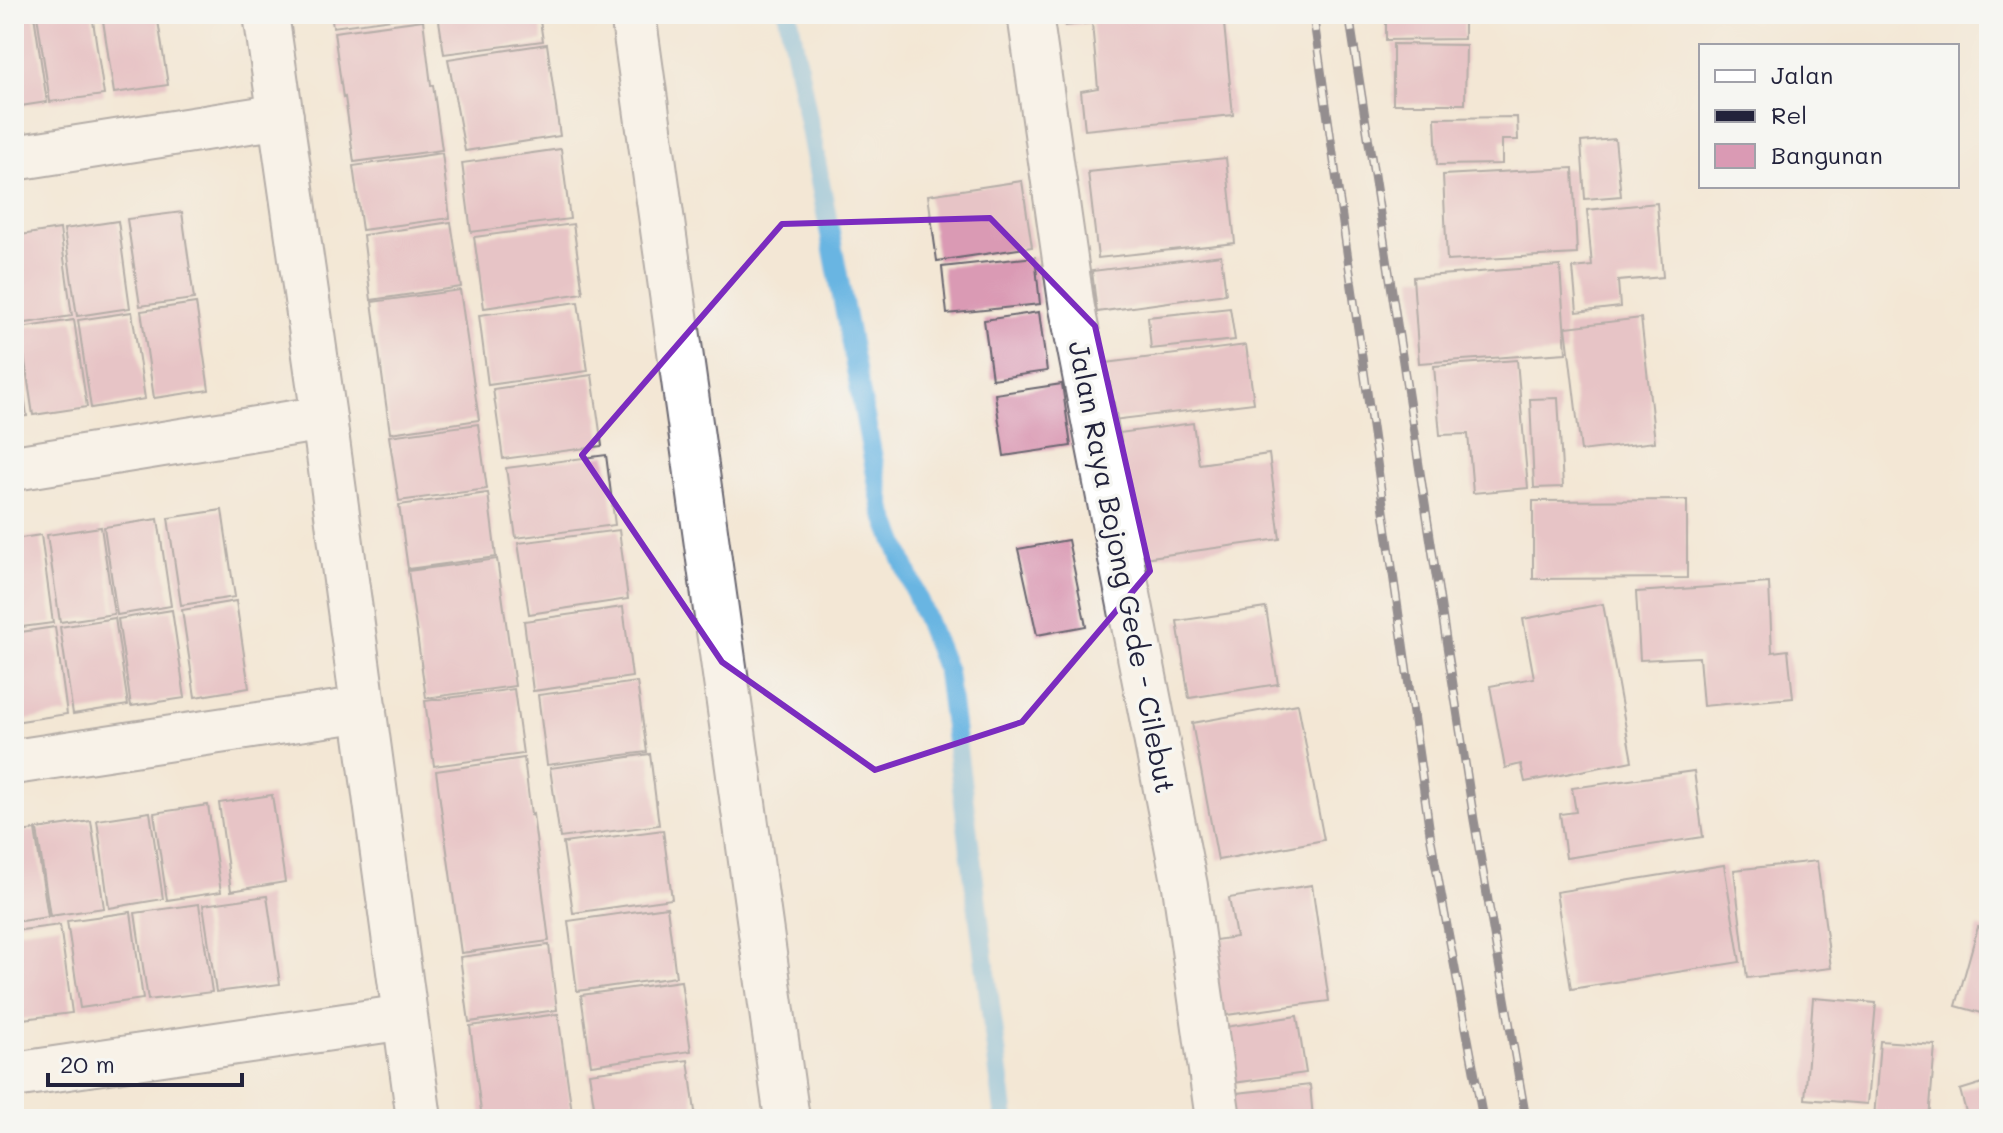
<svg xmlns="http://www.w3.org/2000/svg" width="2003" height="1133" viewBox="0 0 2003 1133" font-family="Mali,sans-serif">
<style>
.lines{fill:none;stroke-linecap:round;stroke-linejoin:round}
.stream{stroke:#69b5e2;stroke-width:20}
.building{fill:#da9ab4}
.minor-casing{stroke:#6b6771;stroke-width:48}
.major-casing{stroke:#6b6771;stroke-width:48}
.minor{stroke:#fff;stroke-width:44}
.major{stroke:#fff;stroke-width:44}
.rail-casing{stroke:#22223b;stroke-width:9}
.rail{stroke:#f6f6f2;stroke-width:6;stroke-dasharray:18;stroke-linecap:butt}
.marked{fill:none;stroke:#7b2cbf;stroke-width:6;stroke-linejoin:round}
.labels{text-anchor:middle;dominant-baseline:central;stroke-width:7;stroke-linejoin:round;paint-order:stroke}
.street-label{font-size:28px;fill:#22223b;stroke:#f6f6f2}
</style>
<rect width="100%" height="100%" fill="#f6f6f2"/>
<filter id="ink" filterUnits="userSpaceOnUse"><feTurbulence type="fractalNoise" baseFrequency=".0125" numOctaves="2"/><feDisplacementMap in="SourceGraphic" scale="16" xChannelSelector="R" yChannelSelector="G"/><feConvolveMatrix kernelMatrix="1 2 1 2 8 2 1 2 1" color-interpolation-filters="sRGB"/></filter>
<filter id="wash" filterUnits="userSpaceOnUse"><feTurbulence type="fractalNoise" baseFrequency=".006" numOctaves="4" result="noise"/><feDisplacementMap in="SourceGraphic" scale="32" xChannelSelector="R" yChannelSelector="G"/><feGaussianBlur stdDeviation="1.8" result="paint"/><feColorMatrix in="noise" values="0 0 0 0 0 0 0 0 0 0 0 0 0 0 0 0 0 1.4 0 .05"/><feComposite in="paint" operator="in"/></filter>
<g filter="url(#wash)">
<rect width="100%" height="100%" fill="#f3e7d5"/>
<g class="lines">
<path class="stream" d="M 788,14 L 883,511 L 947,672 L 1005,1119"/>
</g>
<g id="blocks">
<path class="building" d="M 41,14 L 92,14 L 104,95 L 50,102 L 37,15 Z
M 102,14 L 157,14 L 168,85 L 114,93 Z
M 331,14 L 415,14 L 415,16 L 333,27 Z
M 438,14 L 539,14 L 543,41 L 444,54 Z
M 1064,14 L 1223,14 L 1233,115 L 1085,130 L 1081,91 L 1098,88 L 1092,23 L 1065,26 Z
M 1386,14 L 1464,14 L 1464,39 L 1386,40 Z
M 34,15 L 47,102 L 14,107 L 14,18 Z
M 423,20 L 431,85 L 433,85 L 442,150 L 354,162 L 345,97 L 343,98 L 334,32 Z
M 547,44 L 560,136 L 465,151 L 448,59 Z
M 1393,44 L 1466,45 L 1465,104 L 1393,104 Z
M 1517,117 L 1518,140 L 1502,140 L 1502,164 L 1437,165 L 1435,118 Z
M 1615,139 L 1621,196 L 1585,199 L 1581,142 Z
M 561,149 L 570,219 L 471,232 L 462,163 Z
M 442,153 L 450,218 L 362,230 L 353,166 Z
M 1226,158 L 1235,243 L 1098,258 L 1088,172 Z
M 1573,168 L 1577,254 L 1447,261 L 1443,175 Z
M 1022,181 L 1032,247 L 937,261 L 928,195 Z
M 1657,203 L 1663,277 L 1618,281 L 1620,307 L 1577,312 L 1573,268 L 1592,266 L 1587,210 Z
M 182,212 L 194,299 L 140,306 L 127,219 Z
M 118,221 L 130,308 L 77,316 L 64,229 Z
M 451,222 L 461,287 L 371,300 L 363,235 Z
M 573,224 L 583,293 L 484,308 L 474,237 Z
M 60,229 L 72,316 L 19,324 L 14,289 L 14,236 Z
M 1221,255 L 1226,294 L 1097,312 L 1092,271 Z
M 1035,257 L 1040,304 L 947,314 L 942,267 Z
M 1560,266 L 1566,353 L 1419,363 L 1413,277 Z
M 460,290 L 479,420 L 390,433 L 372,302 Z
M 578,302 L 588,371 L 488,385 L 479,315 Z
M 196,303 L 209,390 L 154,398 L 141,311 Z
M 1230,308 L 1235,340 L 1151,349 L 1148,317 Z
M 132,312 L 145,399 L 91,408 L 78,320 Z
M 1039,312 L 1047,371 L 992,379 L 984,320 Z
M 1641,318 L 1655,442 L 1581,451 L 1566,327 Z
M 74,320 L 87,407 L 33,415 L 20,328 Z
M 16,337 L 27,416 L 14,417 L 14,338 Z
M 1246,345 L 1254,403 L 1113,420 L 1105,363 Z
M 1517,360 L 1528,488 L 1473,493 L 1468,434 L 1440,435 L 1434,366 Z
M 592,375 L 602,446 L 503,459 L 493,389 Z
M 1062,384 L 1071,446 L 1004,456 L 995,394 Z
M 1558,398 L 1563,487 L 1534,488 L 1530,399 Z
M 1193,423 L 1199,464 L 1269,454 L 1280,539 L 1136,559 L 1119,433 Z
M 478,424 L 487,489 L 399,501 L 389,436 Z
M 606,455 L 615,525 L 516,538 L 506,468 Z
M 488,493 L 496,557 L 408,569 L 399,505 Z
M 1687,500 L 1687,578 L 1533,579 L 1533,501 Z
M 222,510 L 235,597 L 181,605 L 168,518 Z
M 158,519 L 171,606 L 117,615 L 104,527 Z
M 101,527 L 114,614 L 60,622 L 47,535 Z
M 619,530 L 628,599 L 529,614 L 518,543 Z
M 41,535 L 53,623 L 14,628 L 14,539 Z
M 1068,540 L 1086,626 L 1037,635 L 1018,549 Z
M 497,559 L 515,686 L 426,698 L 408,571 Z
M 1769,583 L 1772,652 L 1788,650 L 1793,698 L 1703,706 L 1699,657 L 1640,660 L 1636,592 Z
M 236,601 L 249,688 L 195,697 L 182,610 Z
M 1603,604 L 1632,761 L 1525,782 L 1521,764 L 1505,768 L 1490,686 L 1534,678 L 1523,619 Z
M 623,607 L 632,677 L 533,691 L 524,621 Z
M 1266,608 L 1278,684 L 1189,698 L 1177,621 Z
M 172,610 L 185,698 L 131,706 L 118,619 Z
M 115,618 L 128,705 L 73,714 L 60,627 Z
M 55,627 L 67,714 L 14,722 L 14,633 Z
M 637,682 L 647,752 L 547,765 L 538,695 Z
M 514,689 L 523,754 L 434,766 L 425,701 Z
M 1298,704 L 1324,840 L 1218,860 L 1192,723 Z
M 650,754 L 659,825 L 560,838 L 550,768 Z
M 524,758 L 531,815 L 533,814 L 549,941 L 461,953 L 436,771 Z
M 1694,771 L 1703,837 L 1566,858 L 1560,814 L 1576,812 L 1572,788 Z
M 272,795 L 285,882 L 231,891 L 219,803 Z
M 208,805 L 221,892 L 167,900 L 154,813 Z
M 150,812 L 163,899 L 109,908 L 97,820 Z
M 91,821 L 104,908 L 50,916 L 37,829 Z
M 35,830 L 48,917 L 14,922 L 14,833 Z
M 663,830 L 672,899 L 573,913 L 563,843 Z
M 1817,861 L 1831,968 L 1747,978 L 1734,870 Z
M 1724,865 L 1740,962 L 1571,989 L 1556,892 Z
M 1312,885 L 1329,1001 L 1212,1017 L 1202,942 L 1236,937 L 1229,898 Z
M 267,896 L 280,984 L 216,992 L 203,905 Z
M 199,904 L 212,992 L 148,1000 L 135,913 Z
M 667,907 L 676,977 L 577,991 L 568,921 Z
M 131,912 L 143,999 L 80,1008 L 67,921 Z
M 60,925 L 72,1013 L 14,1020 L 14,931 Z
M 1978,927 L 1989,930 L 1989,1015 L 1956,1006 Z
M 549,945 L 557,1010 L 469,1022 L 460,957 Z
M 681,981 L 691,1051 L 591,1065 L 581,995 Z
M 1813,998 L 1876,1003 L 1867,1104 L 1805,1099 Z
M 558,1014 L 573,1119 L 482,1119 L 470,1026 Z
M 1297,1016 L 1306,1073 L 1233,1083 L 1225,1027 Z
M 1880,1041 L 1935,1045 L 1929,1119 L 1874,1119 Z
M 688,1060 L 696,1119 L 596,1119 L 589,1073 Z
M 1989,1081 L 1989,1119 L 1968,1119 L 1960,1090 Z
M 1310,1085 L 1313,1119 L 1231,1119 L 1228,1094 Z"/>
</g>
</g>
<g filter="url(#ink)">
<use href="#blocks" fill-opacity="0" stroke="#6b6771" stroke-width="2"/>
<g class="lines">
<g class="minor-casing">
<path id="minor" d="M 266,14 L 324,418 L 419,1119
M 633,14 L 787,1119
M 14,158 L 281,116
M 14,468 L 324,418
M 14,762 L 364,709
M 14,1075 L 405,1017"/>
</g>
<g class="major-casing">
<path id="major" d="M 1030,14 L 1072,308 L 1185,886 L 1218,1119"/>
</g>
<use href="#minor" class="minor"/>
<use href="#major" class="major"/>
<g class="rail-casing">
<path id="rail" d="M 1313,14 L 1431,840 L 1483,1119
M 1349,14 L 1474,820 L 1526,1119"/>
</g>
<use href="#rail" class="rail"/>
</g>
</g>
<path d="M0 0H2003V1133H0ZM 990,218 L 1095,326 L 1150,571 L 1022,722 L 875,770 L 722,662 L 582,455 L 782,224 Z" fill="#f3e7d5" fill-opacity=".55" fill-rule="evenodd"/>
<path class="marked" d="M 990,218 L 1095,326 L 1150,571 L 1022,722 L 875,770 L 722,662 L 582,455 L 782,224 Z"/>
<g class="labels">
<g class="street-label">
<text transform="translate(1123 567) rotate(79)">Jalan Raya Bojong Gede - Cilebut</text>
</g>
</g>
<rect width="2003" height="1133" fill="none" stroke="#f6f6f2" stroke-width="48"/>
<rect x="1699" y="44" width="260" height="144" fill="#f6f6f2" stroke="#a1a1a9" stroke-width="2"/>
<rect x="1715" y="70" width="40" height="12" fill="#ffffff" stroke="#a1a1a9" stroke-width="2"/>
<text x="1771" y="84" font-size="24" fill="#22223b">Jalan</text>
<rect x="1715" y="110" width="40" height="12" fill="#22223b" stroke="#a1a1a9" stroke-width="2"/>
<text x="1771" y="124" font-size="24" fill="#22223b">Rel</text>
<rect x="1715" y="144" width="40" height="24" fill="#da9ab4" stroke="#a1a1a9" stroke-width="2"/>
<text x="1771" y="164" font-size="24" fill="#22223b">Bangunan</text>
<path d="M48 1073v12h194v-12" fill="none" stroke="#22223b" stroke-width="4"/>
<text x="60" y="1073" font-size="24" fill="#22223b" stroke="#f6f6f2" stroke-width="6" paint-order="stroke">20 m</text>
</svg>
